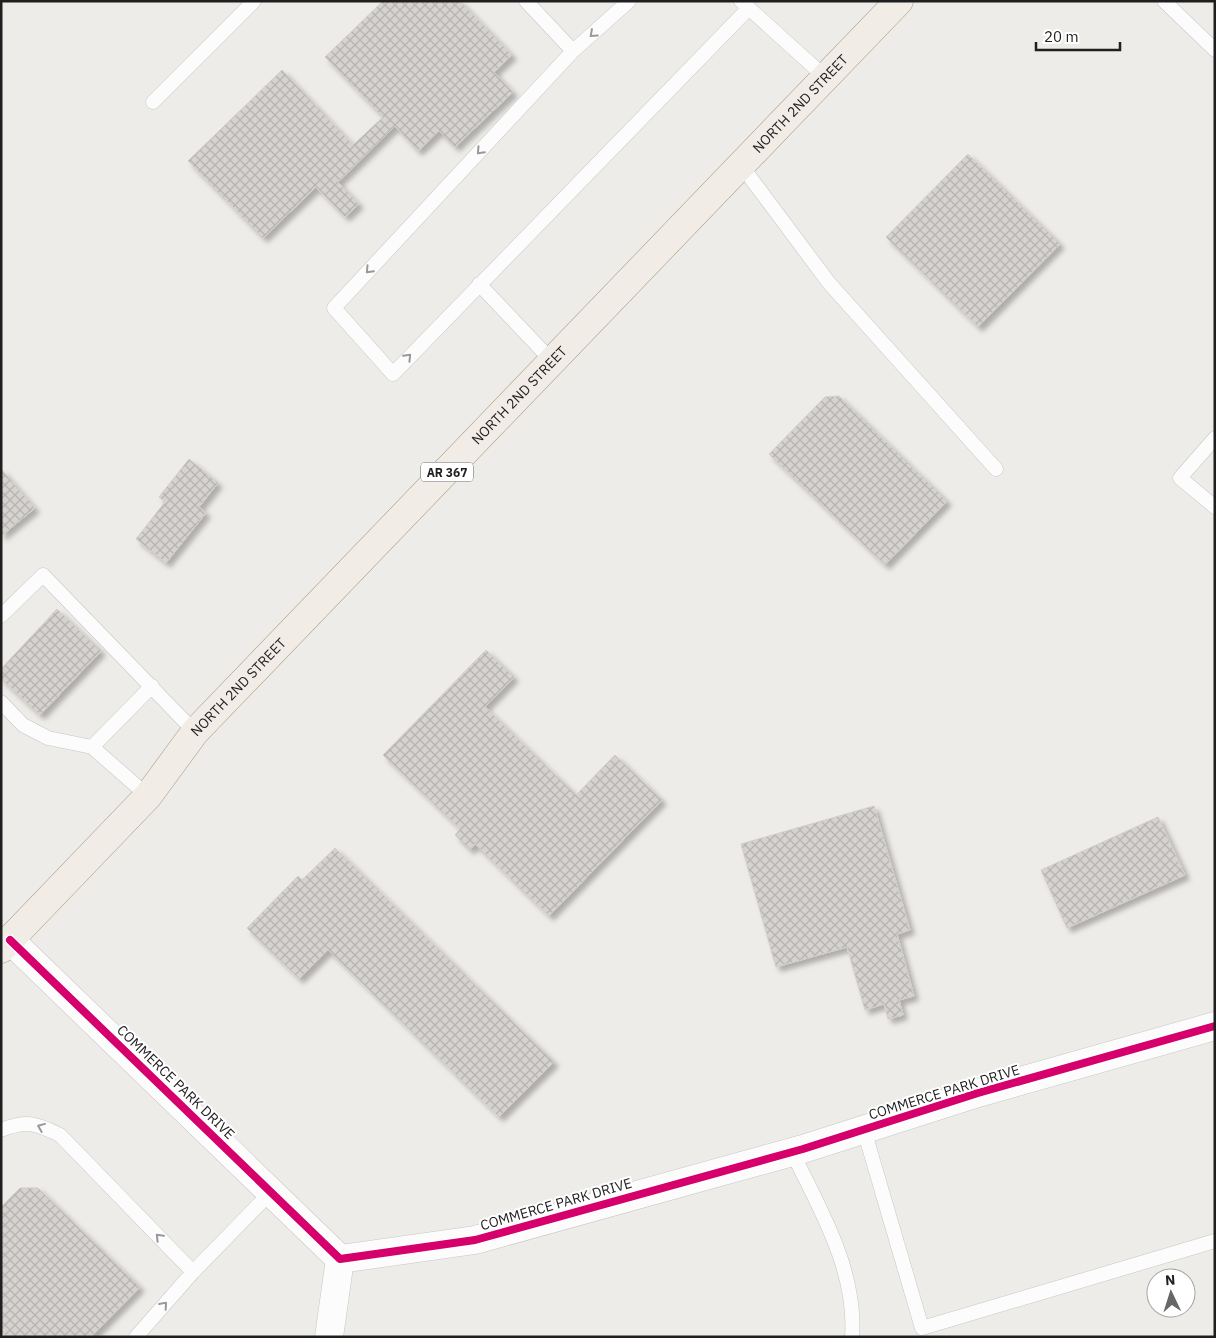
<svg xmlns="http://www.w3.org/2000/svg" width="1216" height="1338" viewBox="0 0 1216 1338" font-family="'IBM Plex Sans',sans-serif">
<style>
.building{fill:url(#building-cross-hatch);stroke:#d1cec9;filter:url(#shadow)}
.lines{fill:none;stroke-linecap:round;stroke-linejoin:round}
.service-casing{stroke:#c6c6c4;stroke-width:15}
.minor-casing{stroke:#c6c6c4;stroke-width:29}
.primary-casing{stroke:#a59a84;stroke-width:29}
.service{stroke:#fcfcfc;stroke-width:14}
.minor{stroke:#fcfcfc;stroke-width:28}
.primary{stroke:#f1ece5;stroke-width:28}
.cycleway-casing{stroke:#fff;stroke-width:11}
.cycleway{stroke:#d6006c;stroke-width:8}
.oneway{stroke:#999}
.labels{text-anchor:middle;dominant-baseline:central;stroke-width:4;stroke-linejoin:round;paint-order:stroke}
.shield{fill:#fff;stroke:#626262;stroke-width:1}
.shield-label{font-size:12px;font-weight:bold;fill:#1f1f1f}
.street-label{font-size:14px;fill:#1f1f1f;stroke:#fff}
</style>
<defs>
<pattern id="building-cross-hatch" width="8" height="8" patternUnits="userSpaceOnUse" patternTransform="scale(1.25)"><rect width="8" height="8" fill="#d5d2cf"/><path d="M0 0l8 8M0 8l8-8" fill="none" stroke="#b6b4b1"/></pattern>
<filter id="shadow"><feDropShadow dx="4.5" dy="4.5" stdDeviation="2.5" flood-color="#0004"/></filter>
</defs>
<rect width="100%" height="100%" fill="#eeece8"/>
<path class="building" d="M 383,1 L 460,1 L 512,55 L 494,72 L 513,92 L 455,147 L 439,131 L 418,151 L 395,126 L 338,182 L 359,204 L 345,217 L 316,187 L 263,238 L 188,161 L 282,70 L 353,145 L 383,117 L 325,57 Z
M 968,154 L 1060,244 L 978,327 L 886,237 Z
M 839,396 L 947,501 L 885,565 L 769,454 L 825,397 Z
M 189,459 L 218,483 L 199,507 L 206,513 L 166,563 L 136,539 L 165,502 L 159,497 Z
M 1,469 L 35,508 L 1,536 Z
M 57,609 L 101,651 L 40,715 L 1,679 L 1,669 Z
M 486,650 L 514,677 L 485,707 L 576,795 L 615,755 L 662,800 L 549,916 L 475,844 L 470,850 L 455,835 L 460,829 L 383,755 Z
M 874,806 L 910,930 L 897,934 L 914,996 L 899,1000 L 903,1015 L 888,1019 L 884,1004 L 865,1010 L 847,947 L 776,967 L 741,844 Z
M 1158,817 L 1185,875 L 1067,928 L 1041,870 Z
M 335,848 L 554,1062 L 499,1117 L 328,950 L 299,979 L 247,928 L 298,876 L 302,880 Z
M 20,1188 L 38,1188 L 140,1287 L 91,1337 L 7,1337 L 1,1331 L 1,1207 Z"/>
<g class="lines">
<g class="service-casing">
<path id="service" d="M 526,1 L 573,51
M 629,1 L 573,51 L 334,308 L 393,374 L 748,9
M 741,1 L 825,77
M 1164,1 L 1215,50
M 153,102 L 254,1
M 741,165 L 829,283 L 996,469
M 479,284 L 553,362
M 1215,438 L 1180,478 L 1215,507
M 1,616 L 43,575 L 195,732
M 1,702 L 23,725 L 48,738 L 92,747 L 148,796
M 92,747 L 152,686
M 1,1130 C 27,1120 35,1123 60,1135 L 193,1272
M 864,1130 L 922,1328 L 1215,1241
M 792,1152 C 820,1209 857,1271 852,1337
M 136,1337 L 193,1272 L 271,1192"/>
</g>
<g class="minor-casing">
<path id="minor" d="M 10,940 L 340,1259 L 475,1240 L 803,1149 L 978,1093 L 1215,1026
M 329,1337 L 340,1259"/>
</g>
<g class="primary-casing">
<g id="primary">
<path id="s1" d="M 1,949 L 148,796 L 195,732 L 899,1"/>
</g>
</g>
<use href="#service" class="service"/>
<use href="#minor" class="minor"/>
<use href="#primary" class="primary"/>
<g class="cycleway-casing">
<path id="cycleway" d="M 10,940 L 340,1259 L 475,1240 L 803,1149 L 978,1093 L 1215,1026"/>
</g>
<use href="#cycleway" class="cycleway"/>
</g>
<defs><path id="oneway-chevron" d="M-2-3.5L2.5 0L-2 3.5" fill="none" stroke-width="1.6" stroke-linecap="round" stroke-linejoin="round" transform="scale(1.25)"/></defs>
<g class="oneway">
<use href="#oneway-chevron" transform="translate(593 34) rotate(138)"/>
<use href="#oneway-chevron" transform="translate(480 151) rotate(133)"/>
<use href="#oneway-chevron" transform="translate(369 270) rotate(133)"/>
<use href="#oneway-chevron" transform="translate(408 357) rotate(-46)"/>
<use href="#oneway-chevron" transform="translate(41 1127) rotate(-158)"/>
<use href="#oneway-chevron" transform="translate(159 1237) rotate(-134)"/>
<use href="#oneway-chevron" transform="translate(164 1305) rotate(-49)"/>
</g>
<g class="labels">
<rect class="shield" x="421" y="462.5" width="52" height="19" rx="4"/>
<g class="shield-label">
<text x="447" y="472">AR 367</text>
</g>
<g class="street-label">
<text stroke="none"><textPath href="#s1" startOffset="1164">NORTH 2ND STREET</textPath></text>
<text stroke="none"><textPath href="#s1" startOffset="759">NORTH 2ND STREET</textPath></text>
<text stroke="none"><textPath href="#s1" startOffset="354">NORTH 2ND STREET</textPath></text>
<text transform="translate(176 1082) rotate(44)">COMMERCE PARK DRIVE</text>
<text transform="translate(944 1092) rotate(-17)">COMMERCE PARK DRIVE</text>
<text transform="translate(556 1204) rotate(-16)">COMMERCE PARK DRIVE</text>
</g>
</g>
<rect width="1216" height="1338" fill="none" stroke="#1f1f1f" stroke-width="5"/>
<g transform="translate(1171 1293) rotate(356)"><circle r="24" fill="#ffffff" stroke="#a5a5a5"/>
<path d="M0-4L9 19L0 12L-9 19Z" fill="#676765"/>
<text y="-8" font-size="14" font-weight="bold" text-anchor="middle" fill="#1f1f1f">N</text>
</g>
<path d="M1036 42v8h84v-8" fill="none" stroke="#1f1f1f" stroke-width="2.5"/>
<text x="1044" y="42" font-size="15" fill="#1f1f1f" stroke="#ffffff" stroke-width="4" paint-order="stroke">20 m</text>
</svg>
